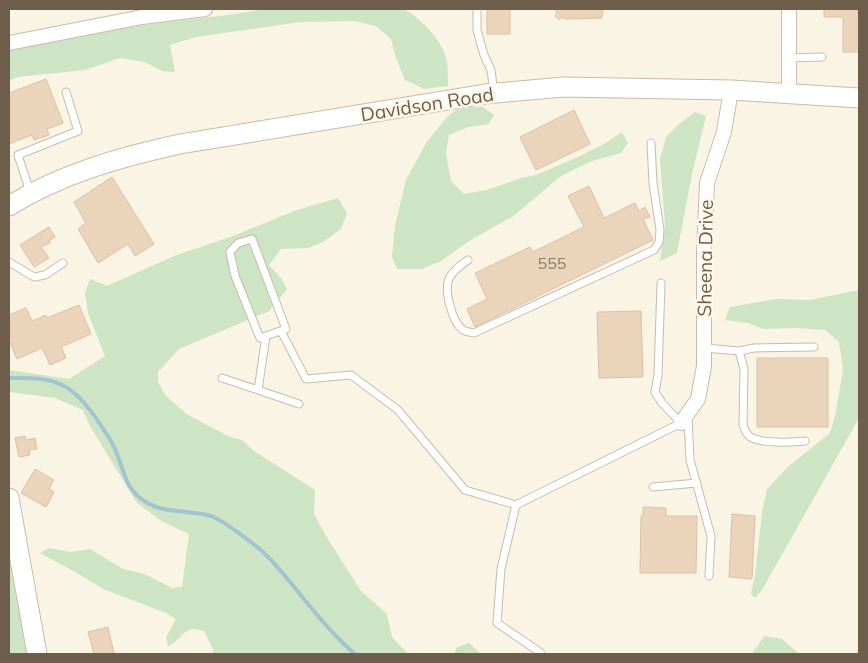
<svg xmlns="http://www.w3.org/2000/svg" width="868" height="663" viewBox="0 0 868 663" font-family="Mulish,sans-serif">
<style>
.green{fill:#cde5c4}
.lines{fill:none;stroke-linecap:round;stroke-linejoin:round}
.stream{stroke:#a2c3d1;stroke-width:4}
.building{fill:#ead5bc;stroke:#ddc0a0}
.lane-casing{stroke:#c9bcab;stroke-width:9}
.street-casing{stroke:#c9bcab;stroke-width:16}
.secondary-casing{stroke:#c9bba7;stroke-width:21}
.lane{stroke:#fff;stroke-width:7}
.street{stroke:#fff;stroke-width:14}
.secondary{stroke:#fff;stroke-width:19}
.labels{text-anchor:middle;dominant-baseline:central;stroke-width:5;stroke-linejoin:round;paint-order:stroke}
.number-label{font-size:16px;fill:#8e7b68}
.street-label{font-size:19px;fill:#6f5d4c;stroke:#fdf8e9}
</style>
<rect width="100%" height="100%" fill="#f9f4e3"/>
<path class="green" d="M 262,9 L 404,9 C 422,20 443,40 447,62 C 448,70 448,78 448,86 L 424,89 L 405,80 L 396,58 L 391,39 L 376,26 L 354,21 L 301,22 L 196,37 L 170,45 L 175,72 L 162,71 L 145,62 L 120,58 L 85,70 L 17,77 L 9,81 L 9,48 C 59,38 109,29 159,23 C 194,18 228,17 262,9 Z
M 460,107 L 483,107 L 494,115 L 489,124 L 468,127 L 449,135 L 446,153 L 451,181 L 464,194 L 487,190 L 521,178 L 536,175 L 578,157 L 604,144 L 622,132 L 628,143 L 621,153 L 592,161 L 561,176 L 512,217 L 469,241 L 441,261 L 422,269 L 397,269 L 392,257 L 395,226 L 406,180 L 426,143 L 447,117 Z
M 695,112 L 706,116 L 692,174 L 677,253 L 660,261 L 665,225 L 660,159 L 666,137 L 678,125 Z
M 338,198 L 347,213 L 341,229 L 323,242 L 308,248 L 281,249 L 269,265 L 281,278 L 287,289 L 269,311 L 179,349 L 158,372 L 158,382 L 166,396 L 188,415 L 228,436 L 242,440 L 254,451 L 315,490 L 314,514 L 326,536 L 361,591 L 387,614 L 392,637 L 408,654 L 213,654 L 213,649 L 204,631 C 201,630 195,629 192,629 C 182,631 178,643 168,646 L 166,637 L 176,619 L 166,613 L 103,589 L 77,573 L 40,553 L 49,548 L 71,552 L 90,549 L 123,569 L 145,574 L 172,588 L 182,587 L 189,534 L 163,522 L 137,503 L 90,426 L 83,410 L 55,398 L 9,392 L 9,370 L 69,379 L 105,356 L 88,313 L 85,293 L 90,279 L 107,286 L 174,256 L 233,236 L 294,211 Z
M 859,290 L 859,418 L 762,590 L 755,598 L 751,594 L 755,576 L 762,512 L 767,489 L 789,466 L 830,433 L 835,416 L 843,370 L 839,342 L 825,330 L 795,328 L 763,329 L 748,323 L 725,320 L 730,307 L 776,299 L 810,300 Z
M 9,559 L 30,654 L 9,654 Z
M 764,636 L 782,639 L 799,654 L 752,654 Z
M 469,643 L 481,654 L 454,654 L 457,647 Z"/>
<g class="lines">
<path class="stream" d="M 9,378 C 55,377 72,382 98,421 C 105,432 113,442 117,454 C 123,469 126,487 139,497 C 159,515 186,509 211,516 C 221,520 243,536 252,543 C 270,556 285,576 299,593 C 316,614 334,636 355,654"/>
</g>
<path class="building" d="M 487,9 L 510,9 L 510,34 L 487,34 Z
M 555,9 L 603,9 L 602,18 L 566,19 L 562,17 L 559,20 L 555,16 L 557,13 Z
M 824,9 L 859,9 L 859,52 L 843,52 L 843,17 L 824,17 Z
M 46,79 L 63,123 L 47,129 L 49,135 L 34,140 L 32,135 L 9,144 L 9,93 Z
M 574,110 L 590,144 L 536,170 L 520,137 Z
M 112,177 L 154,244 L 135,256 L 128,244 L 98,263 L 78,229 L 86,223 L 74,202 Z
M 589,186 L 604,218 L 635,203 L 639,211 L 645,207 L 650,217 L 643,219 L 653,240 L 475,327 L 467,309 L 487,299 L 475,273 L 530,247 L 533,252 L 584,227 L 568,196 Z
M 49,227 L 55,237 L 49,241 L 50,243 L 41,247 L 49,258 L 34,267 L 20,245 Z
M 79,305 L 91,334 L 61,347 L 66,358 L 50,365 L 42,348 L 17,359 L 9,340 L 9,315 L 26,308 L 32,321 L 46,315 L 47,318 Z
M 641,311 L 643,377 L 599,378 L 597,312 Z
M 757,358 L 828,358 L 828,427 L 757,427 Z
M 25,436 L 26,440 L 35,438 L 37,449 L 29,450 L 30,455 L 19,457 L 15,438 Z
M 35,469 L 54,480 L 49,489 L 54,492 L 46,507 L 21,493 Z
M 643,507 L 666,508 L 666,516 L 697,516 L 696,573 L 640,573 L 641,516 L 643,516 Z
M 732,514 L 755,516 L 752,579 L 729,577 Z
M 108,627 L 114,654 L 94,654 L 88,632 Z"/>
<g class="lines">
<g class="lane-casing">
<path id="lane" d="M 477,9 L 477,30 L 484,55 L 491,70 L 494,93
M 789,58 L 822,57
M 30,192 L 18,155 L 78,131 L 66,92
M 252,239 L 286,329 L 260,338 L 235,276 L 230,252 L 238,243 Z
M 468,260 C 461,265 452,271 449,279 C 444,291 452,322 463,330 C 466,332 470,332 474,333 L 654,250 L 659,242 L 660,230 L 653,183 L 651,143
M 9,262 L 34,277 L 45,275 L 63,263
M 281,331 L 306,379 L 351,375 L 398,410 L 465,490 L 516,505 L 681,423 L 662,403 L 655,392 L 658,375 L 661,283
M 266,336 L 258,390 L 299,404
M 704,348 L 739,351 L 754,348 L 814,347
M 739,351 L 744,369 L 743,425 C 745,430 747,436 752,438 C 767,444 790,442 805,441
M 222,378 L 258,390
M 688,417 L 690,460 L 711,536 L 709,576
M 653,487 L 697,483
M 516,505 L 501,569 L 497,623 L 541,653"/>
</g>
<g class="street-casing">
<path id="street" d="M 789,9 L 789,93
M 9,43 L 142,17 L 205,9
M 681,423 L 698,399 L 704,366 L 704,252 L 707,183 L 724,132 L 731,90"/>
</g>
<g class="secondary-casing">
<path id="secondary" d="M 9,206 C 61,174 120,157 180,144 L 485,94 L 563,87 L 731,90 L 859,98
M 9,498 L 37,654"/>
</g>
<use href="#lane" class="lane"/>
<use href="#street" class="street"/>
<use href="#secondary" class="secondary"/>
</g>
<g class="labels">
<g class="number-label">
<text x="552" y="263">555</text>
</g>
<g class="street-label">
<text transform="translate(427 104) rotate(-9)">Davidson Road</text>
<text transform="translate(705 258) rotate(-89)">Sheena Drive</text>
</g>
</g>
<rect width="868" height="663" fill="none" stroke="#6f5d4c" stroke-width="20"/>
</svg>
